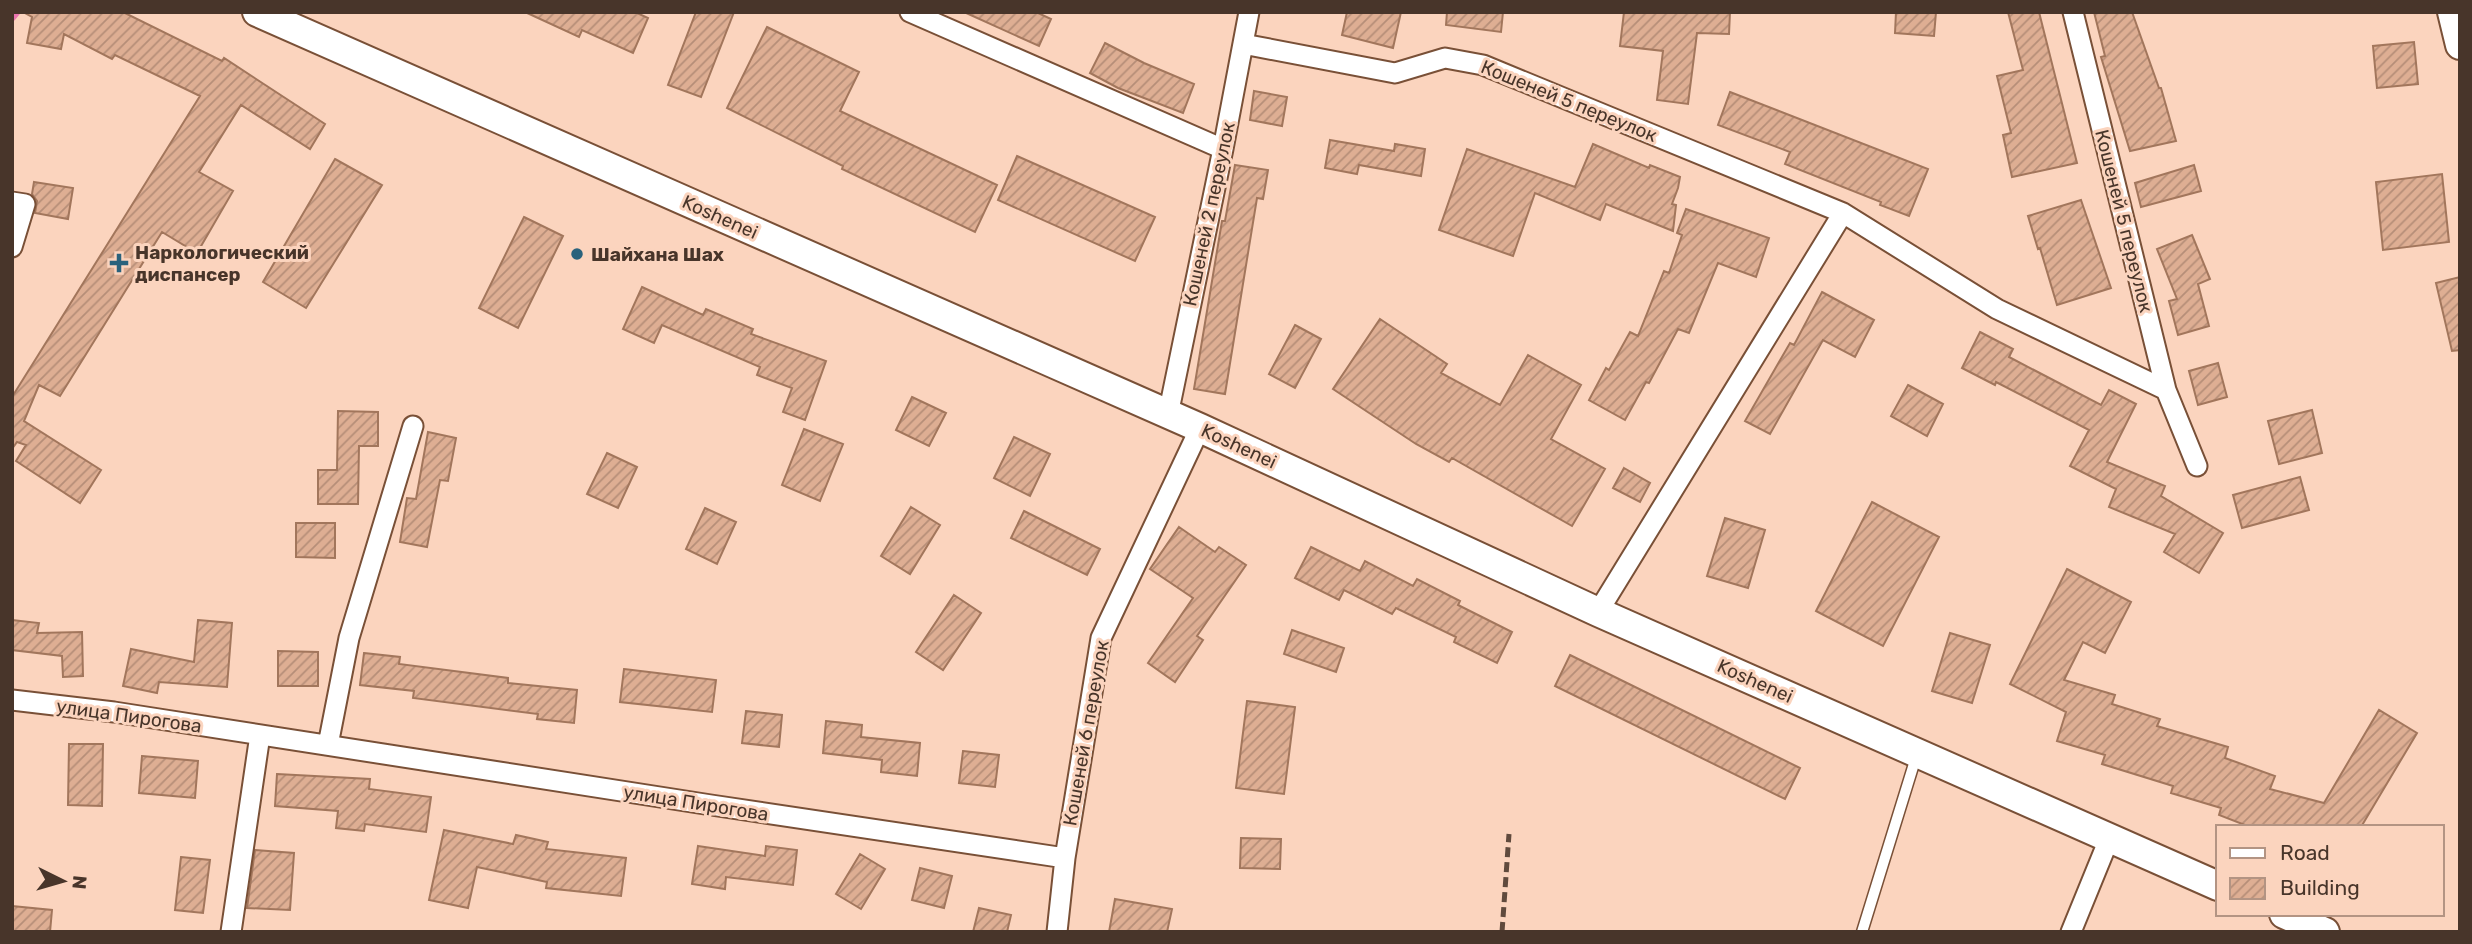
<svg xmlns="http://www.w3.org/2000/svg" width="2472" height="944" viewBox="0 0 2472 944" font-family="Rubik,sans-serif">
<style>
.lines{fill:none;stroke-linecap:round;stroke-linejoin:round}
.stream{stroke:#eb75af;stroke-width:7}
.building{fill:url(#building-hatch);stroke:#a2765c;stroke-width:2}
.lane-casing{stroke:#795037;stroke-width:13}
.street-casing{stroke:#795037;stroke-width:23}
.secondary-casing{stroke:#795037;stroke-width:32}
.lane{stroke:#fff;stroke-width:10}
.street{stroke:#fff;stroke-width:19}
.secondary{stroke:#fff;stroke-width:28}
.rail{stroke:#604a3d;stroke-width:5;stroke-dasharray:10 5;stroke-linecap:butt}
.poi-dot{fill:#2a627c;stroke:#fbd4be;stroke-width:2.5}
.labels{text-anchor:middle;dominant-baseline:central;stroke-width:6;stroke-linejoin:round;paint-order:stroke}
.street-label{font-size:19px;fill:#48352a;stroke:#fbd4be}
.poi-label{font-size:19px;font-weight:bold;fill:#48352a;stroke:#fbd4be;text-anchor:start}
</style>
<defs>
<pattern id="building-hatch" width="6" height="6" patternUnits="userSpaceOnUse" patternTransform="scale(1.75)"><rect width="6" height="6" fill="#deae93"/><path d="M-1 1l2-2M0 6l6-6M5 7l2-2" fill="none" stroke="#b68e78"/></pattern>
</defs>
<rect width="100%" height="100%" fill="#fbd4be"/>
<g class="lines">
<path class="stream" d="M 12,18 L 17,12"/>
</g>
<path class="building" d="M 23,12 L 123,12 L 222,61 L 224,58 L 325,124 L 310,149 L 241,105 L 199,172 L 233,191 L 197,253 L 162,232 L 60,396 L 39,385 L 24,421 L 101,470 L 80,503 L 16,461 L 26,445 L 17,442 L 12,449 L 12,397 L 200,96 L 115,55 L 112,59 L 64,34 L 61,49 L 27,43 L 32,17 Z
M 525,12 L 635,12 L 648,18 L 633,53 L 582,30 L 579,37 Z
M 696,12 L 734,12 L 701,97 L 668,85 Z
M 964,12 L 1036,12 L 1051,19 L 1039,46 Z
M 1347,12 L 1401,12 L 1393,48 L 1342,35 Z
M 1447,12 L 1503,12 L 1501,32 L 1446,25 Z
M 1624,12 L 1730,12 L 1729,34 L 1697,33 L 1688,104 L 1657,100 L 1663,51 L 1620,46 Z
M 1896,12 L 1936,12 L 1934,36 L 1895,33 Z
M 2008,12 L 2039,12 L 2077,163 L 2012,177 L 2003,135 L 2011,133 L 1997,76 L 2023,70 Z
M 2094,12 L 2132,12 L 2159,88 L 2161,88 L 2176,141 L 2130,151 L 2101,57 L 2105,56 Z
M 767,27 L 859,72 L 840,111 L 997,185 L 975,232 L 842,169 L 843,166 L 727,108 Z
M 2414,42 L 2418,84 L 2377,88 L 2373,46 Z
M 1105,43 L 1144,63 L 1194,84 L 1183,113 L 1118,88 L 1090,73 Z
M 1254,91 L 1287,97 L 1282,126 L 1250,120 Z
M 1730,92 L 1928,169 L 1909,216 L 1880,205 L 1881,202 L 1785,164 L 1790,152 L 1718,125 Z
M 1330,140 L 1394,151 L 1395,144 L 1425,149 L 1421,176 L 1359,165 L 1357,174 L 1325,168 Z
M 1593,144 L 1649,168 L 1650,165 L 1680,177 L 1678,188 L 1672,204 L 1676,205 L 1673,231 L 1606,204 L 1600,220 L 1535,193 L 1513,256 L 1439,230 L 1467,149 L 1575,187 Z
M 1017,156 L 1155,217 L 1135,261 L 998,200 Z
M 335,159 L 382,185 L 306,308 L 263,282 Z
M 1235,165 L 1268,170 L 1263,199 L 1257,198 L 1225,394 L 1194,389 L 1222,221 L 1225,221 Z
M 2194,165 L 2201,191 L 2141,207 L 2135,183 Z
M 2442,174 L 2449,242 L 2383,250 L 2376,182 Z
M 34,182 L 73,188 L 68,219 L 35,213 L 37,201 L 32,194 Z
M 2081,200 L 2111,288 L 2057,305 L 2040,248 L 2038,249 L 2028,216 Z
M 1686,209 L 1769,238 L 1756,277 L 1718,263 L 1689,333 L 1678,329 L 1649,383 L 1646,382 L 1625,420 L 1589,400 L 1606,368 L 1609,370 L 1630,332 L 1638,336 L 1664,271 L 1669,273 L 1682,235 L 1677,233 Z
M 524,217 L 563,236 L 518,328 L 479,308 Z
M 2192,235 L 2210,279 L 2198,284 L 2209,326 L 2178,335 L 2169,301 L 2177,299 L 2157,249 Z
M 2460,277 L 2460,350 L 2452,351 L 2436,283 Z
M 642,287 L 703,315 L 706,309 L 753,329 L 751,334 L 826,361 L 805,420 L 783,412 L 792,388 L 757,375 L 760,367 L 662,325 L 654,343 L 623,329 Z
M 1822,292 L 1874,320 L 1855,357 L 1823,340 L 1770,434 L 1745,421 L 1790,343 L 1794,345 Z
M 1380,319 L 1447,364 L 1441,373 L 1500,405 L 1528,355 L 1581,385 L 1551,439 L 1605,469 L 1572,526 L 1452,458 L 1449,462 L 1416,444 L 1333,389 Z
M 1295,325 L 1321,339 L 1295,388 L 1269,374 Z
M 1980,332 L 2013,349 L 2009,357 L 2101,405 L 2109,390 L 2136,404 L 2107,462 L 2165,486 L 2161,496 L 2223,533 L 2199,573 L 2164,552 L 2175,534 L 2109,507 L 2116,489 L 2070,466 L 2089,430 L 1996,382 L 1995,385 L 1962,368 Z
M 2218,363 L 2227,397 L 2198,405 L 2189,371 Z
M 1908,385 L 1943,404 L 1927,436 L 1891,416 Z
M 912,397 L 946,413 L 929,446 L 896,430 Z
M 2312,410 L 2322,453 L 2279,464 L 2268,421 Z
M 338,411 L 378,412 L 378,446 L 359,446 L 358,504 L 318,504 L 318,470 L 337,470 Z
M 804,429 L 843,444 L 820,501 L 782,485 Z
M 428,432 L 456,438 L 448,481 L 440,480 L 427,547 L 400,542 L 407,498 L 416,499 Z
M 1014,437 L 1050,454 L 1030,496 L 994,478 Z
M 607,453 L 637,467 L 618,508 L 587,494 Z
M 1624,468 L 1650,483 L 1640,502 L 1613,488 Z
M 2300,477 L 2309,510 L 2242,528 L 2233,495 Z
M 1872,502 L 1939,537 L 1883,646 L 1816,611 Z
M 911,507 L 940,525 L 910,574 L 881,556 Z
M 705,508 L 736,522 L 717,564 L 686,549 Z
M 1024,511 L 1100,549 L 1087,575 L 1011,538 Z
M 1725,518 L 1765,530 L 1748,588 L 1707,576 Z
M 296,523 L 335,523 L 335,558 L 296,557 Z
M 1179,527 L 1215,552 L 1219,547 L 1246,565 L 1197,636 L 1203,640 L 1175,682 L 1148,663 L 1193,598 L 1150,569 Z
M 1311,547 L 1360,571 L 1365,561 L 1413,586 L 1417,579 L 1460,601 L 1458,605 L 1512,632 L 1497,663 L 1454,642 L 1456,637 L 1396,608 L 1392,614 L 1344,590 L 1339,600 L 1295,578 Z
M 2067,569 L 2131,602 L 2105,653 L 2083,642 L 2064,680 L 2115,695 L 2112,704 L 2160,719 L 2157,726 L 2228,747 L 2225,758 L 2275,776 L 2270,789 L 2324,803 L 2379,710 L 2417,733 L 2361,827 L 2250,827 L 2219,815 L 2221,808 L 2171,793 L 2173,786 L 2102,764 L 2105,755 L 2057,741 L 2066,712 L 2010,684 Z
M 954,595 L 981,613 L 943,670 L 916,652 Z
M 12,620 L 39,623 L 37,633 L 82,632 L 83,676 L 63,677 L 62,656 L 12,650 Z
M 198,620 L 232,623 L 227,687 L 159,682 L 157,693 L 123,686 L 131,649 L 194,662 Z
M 1292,630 L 1344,648 L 1336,672 L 1284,654 Z
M 1950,633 L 1990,645 L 1972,703 L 1932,691 Z
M 278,651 L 318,652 L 318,686 L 278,686 Z
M 364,653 L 400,657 L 399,664 L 508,678 L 508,683 L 577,690 L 574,723 L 537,719 L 538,714 L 413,698 L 414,691 L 360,685 Z
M 1570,655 L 1800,768 L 1785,799 L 1555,686 Z
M 624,669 L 716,680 L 712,712 L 620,702 Z
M 1247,701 L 1295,707 L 1284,794 L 1236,788 Z
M 746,711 L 782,715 L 779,747 L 742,743 Z
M 826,721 L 862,725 L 861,737 L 920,743 L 917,776 L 881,772 L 882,760 L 823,753 Z
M 69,744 L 103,744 L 102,806 L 68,805 Z
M 963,751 L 999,755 L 995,787 L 959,783 Z
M 142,756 L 198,761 L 195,798 L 139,793 Z
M 277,774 L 370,779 L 369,789 L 431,797 L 426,832 L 365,824 L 364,831 L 336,828 L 338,811 L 275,806 Z
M 444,830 L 513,844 L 516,835 L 548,842 L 546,849 L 626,858 L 621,896 L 546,888 L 547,882 L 477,867 L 468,908 L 429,900 Z
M 1241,838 L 1281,839 L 1280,869 L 1240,868 Z
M 698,846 L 765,856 L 766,846 L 797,850 L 793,885 L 726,877 L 725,889 L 692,884 Z
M 255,850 L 294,853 L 290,910 L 247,908 Z
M 860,854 L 885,869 L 861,909 L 836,894 Z
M 181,857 L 210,860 L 203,913 L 175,910 Z
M 920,868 L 952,876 L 944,908 L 912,900 Z
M 1115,899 L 1172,909 L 1167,932 L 1109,932 Z
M 12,906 L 52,910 L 50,932 L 12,932 Z
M 979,908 L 1011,915 L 1007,932 L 973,932 Z"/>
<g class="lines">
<g class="lane-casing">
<path id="lane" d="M 1862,932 L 1917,754"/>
</g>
<g class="street-casing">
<path id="street" d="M 910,12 L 1223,149
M 2073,12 L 2166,390 L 2197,466
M 1243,44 L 1395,73 L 1445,58 L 1483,65 L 1843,213 L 1997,309 L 2166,390
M 12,202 L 25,204 L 12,247
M 1168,415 L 1223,149 L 1249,12
M 1598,612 L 1843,213
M 12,700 L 114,712 L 711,805 L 1065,858
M 328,745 L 349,638 L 413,426
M 231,932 L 260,735
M 1057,932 L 1065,858 L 1101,638 L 1200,428
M 2071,932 L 2109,839"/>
</g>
<g class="secondary-casing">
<path id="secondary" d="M 257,12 L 1200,428 L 1598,612 L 2218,886
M 2452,12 L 2460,45
M 2284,914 L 2325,932"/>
</g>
<use href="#lane" class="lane"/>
<use href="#street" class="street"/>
<use href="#secondary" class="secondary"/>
<path class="rail" d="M 1502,932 L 1509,834"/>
</g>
<g class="poi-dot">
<circle cx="577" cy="254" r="7"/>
<path d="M115.5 252.5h7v7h7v7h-7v7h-7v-7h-7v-7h7z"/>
</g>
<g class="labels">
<g class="street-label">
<text transform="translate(1569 101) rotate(22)">Кошеней 5 переулок</text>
<text transform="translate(1209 214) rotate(-78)">Кошеней 2 переулок</text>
<text transform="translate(720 217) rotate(24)">Koshenei</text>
<text transform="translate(2124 221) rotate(76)">Кошеней 5 переулок</text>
<text transform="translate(1239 446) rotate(25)">Koshenei</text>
<text transform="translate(1755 681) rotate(24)">Koshenei</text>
<text transform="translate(129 716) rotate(8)">улица Пирогова</text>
<text transform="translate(1086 733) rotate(-80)">Кошеней 6 переулок</text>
<text transform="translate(696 803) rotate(9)">улица Пирогова</text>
</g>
<g class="poi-label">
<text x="135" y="252">Наркологический<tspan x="135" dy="22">диспансер</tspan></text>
<text x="591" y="254">Шайхана Шах</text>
</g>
</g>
<rect width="2472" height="944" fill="none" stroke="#48352a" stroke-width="28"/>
<rect x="2216" y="825" width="228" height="91" fill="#fbd4be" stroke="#b39483" stroke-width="2"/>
<rect x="2230" y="848" width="35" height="10" fill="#ffffff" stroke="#b39483" stroke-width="2"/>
<text x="2280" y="860" font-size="21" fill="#48352a">Road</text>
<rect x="2230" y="878" width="35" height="21" fill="url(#building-hatch)" stroke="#b39483" stroke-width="2"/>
<text x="2280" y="895" font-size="21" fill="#48352a">Building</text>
<g transform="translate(63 881) rotate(95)" stroke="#fbd4be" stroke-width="5" paint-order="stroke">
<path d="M0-5L12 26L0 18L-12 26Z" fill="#48352a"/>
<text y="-10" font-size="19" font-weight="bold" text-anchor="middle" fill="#48352a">N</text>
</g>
</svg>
